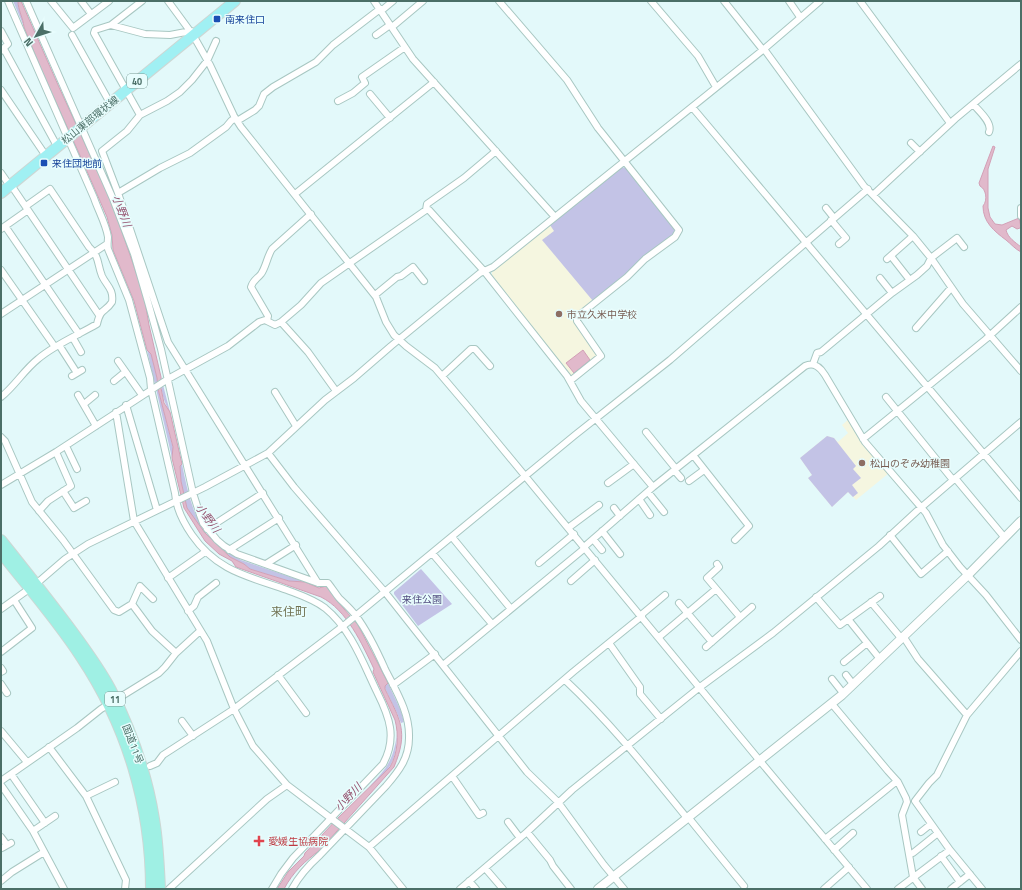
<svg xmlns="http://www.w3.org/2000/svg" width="1022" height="890" viewBox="0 0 1022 890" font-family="'Titillium Web','Noto Sans JP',sans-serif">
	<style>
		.education { fill: #f5f6e0 }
		.green { fill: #c3c3e6 }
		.water { fill: #e1b9cb; stroke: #d2a0b6 }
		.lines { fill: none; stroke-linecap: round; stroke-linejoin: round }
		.minor-casing { stroke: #a8c7c2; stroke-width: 8 }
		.tertiary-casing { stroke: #a8c7c2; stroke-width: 10 }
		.primary-casing { stroke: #cdd7d4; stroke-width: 12 }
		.trunk-casing { stroke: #cdd7d4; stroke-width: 12 }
		.minor { stroke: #fff; stroke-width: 6 }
		.tertiary { stroke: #fff; stroke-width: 8 }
		.primary { stroke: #a0f0f3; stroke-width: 10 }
		.trunk { stroke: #9ff0e4; stroke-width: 10 }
		.transit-dot { fill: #1a4fb4; stroke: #e8fdfd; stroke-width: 1.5 }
		.education-dot { fill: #8d6e63; stroke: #e8fdfd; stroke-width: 1.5 }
		.health-dot { fill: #e0444e; stroke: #e8fdfd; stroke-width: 1.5 }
		.labels { text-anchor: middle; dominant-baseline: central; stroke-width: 3; stroke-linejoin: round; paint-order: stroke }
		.shield { fill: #e8fdfd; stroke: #7a9a94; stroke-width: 1 }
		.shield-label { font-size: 9px; font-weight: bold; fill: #4b6f67 }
		.transit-label { font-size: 10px; fill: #164399; stroke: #e8fdfd; text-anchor: start }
		.street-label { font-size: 10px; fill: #4b6f67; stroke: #e8fdfd }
		.education-label { font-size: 10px; fill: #785e54; stroke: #e8fdfd; text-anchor: start }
		.park-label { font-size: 10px; fill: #504a7f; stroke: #e8fdfd }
		.health-label { font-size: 10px; fill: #be3a42; stroke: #e8fdfd; text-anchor: start }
		.water-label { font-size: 11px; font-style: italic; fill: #95516e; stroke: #e8fdfd }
		.quarter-label { font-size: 12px; fill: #707252; stroke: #e8fdfd }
	</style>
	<rect width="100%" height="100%" fill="#e3f9fa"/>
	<!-- education -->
	<path class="education" d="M602 183 677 231 573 317 575 322 599 355 572 377 492 275V272Z
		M849 419 889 473 856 500 848 492 832 507 808 478 812 475 800 458 827 436 834 438 838 442 848 433 842 425Z"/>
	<!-- green -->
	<path class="green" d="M13 1H18C18 10 23 18 24 27Z
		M621 167 626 168 677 229 676 233 593 301 542 240 554 231 550 225Z
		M147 350 151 354 157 378 158 389 173 448 172 458Z
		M161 377 170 412C163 401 161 391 161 377Z
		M827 436 834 438 856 466 853 469 861 478 852 485 858 493 853 497 848 492 832 507 808 478 812 475 800 458Z
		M182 464C187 489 192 514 207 535L199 526 187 508 181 481 180 466Z
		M223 549 241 560 305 582 289 581 250 569 244 564 230 557Z
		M421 569 452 604 418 626 394 594V592Z
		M388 683 401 711 404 722 401 723 397 713 385 688V686Z
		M397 734C396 764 390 769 369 787 387 768 393 761 397 734Z"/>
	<!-- water -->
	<path class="water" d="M18 1H21L58 85 112 203 130 255 144 296 149 325 161 377V388L164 403 170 412 182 464 180 466 181 481 187 508 205 533 230 557 244 564 250 569 289 581 305 582 319 588 326 586 328 587 337 601 358 625 388 683 385 686V689C400 720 409 731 394 767L320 850C305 861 293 872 284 889H277L288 872 304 856 305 853 338 818 390 767C398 753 399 735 395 720L373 672 374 669C362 644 347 610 321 597L236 567 232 561 219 554 205 541 184 508 172 458 173 447 158 389 157 378 151 354 147 350 134 301 113 250 112 235 107 217 83 162 40 67 24 27C23 18 18 10 18 1Z
		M993 146 995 147 988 169V208L990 217 995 224 1002 225 1019 218 1021 227 1020 228 1017 229 1012 226 1006 230C1008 238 1015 242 1021 247V252C1015 249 1011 244 1006 240 994 231 983 222 983 206 988 200 986 189 980 186L979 183Z
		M583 350 590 360 574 373 566 363Z"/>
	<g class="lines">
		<!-- minor casing -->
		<g class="minor-casing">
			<path id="minor" d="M8 1 94 198C98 210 106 224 108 237 108 241 107 245 108 249L129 300 150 378 151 389 175 493C176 509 183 522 192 535 217 571 247 576 287 590 300 595 313 599 325 608 351 629 363 663 377 692 390 718 397 738 383 764L293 858 281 874 272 889
				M26 1 113 199 134 254 148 302 161 349 193 493 200 515 203 523 217 540 224 546 237 554 318 583H328C332 588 335 593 339 598 345 604 351 609 356 616 368 632 377 651 385 669 396 691 410 713 409 738 409 758 399 771 386 786L320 855C309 865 299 876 292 889
				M51 1 73 28 109 1
				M81 1 91 14
				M168 1 193 35 210 65 234 116 241 127 376 297 386 322 394 335 406 346 435 368 469 408 760 761 867 889
				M374 1 413 59 555 217
				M499 1 567 80 598 128 679 230 675 237 645 259 627 277 577 317V321L601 356 570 381
				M651 1 698 56 716 87
				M724 1 763 50
				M789 1 800 17
				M860 1 950 123
				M381 11 393 1
				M111 25 145 34 170 35 191 31
				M392 27 423 1
				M1 31 8 44 1 51
				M72 35 110 103
				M376 35 390 25
				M216 41 207 61 192 80 180 92 167 101 140 115 127 131 102 151 118 193 168 342 318 583
				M4 49 57 146
				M764 49 864 186 913 236 931 258 963 304 1021 371
				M1 90 46 156
				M370 94 390 118
				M338 101 353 93 365 83 362 77 405 47
				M973 104C979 111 993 123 989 132
				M692 107 1021 498
				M140 115 94 33 95 30 111 25 142 1
				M237 121 255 110 259 106 264 94 273 87 316 62 333 45 380 9
				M911 143 920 152
				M1 173 10 186
				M11 185 99 315
				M118 193 160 168 190 153 226 127 231 121 235 118
				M295 194 434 82
				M873 195 955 119 1021 64
				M826 208 834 218
				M1021 208V216
				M426 210 427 204 464 178 496 151
				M831 220 846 238 839 244
				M5 226 79 334
				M1 229 28 210
				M891 256 909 279
				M887 259 913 236
				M1 270 55 347
				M880 278 892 293
				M375 295 397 277 401 276 413 267 424 281
				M1 314 107 244
				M267 321 268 316 251 287C253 280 257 279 261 274 266 267 267 257 272 249L311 214
				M281 322 308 352 336 391
				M916 328 951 288
				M73 338 81 352
				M59 345 77 373
				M118 361 142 395
				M813 364 817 353 821 352 892 293 917 275 927 266 931 258 957 238 964 247
				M72 376 82 370
				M442 376 471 349H475L490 366
				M114 381 125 372
				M275 392 296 426
				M78 395 96 426
				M1 397C15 386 24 370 38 359 54 345 78 335 97 324 101 307 105 313 112 302 114 289 106 285 102 276 97 264 100 257 89 247L50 189 26 206
				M886 397 953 480
				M84 404 95 395
				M126 405 157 510
				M116 412 134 521 207 641 234 709 253 746 287 785 369 847 403 889
				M646 432 676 469
				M1 437 5 441 32 502 63 540 114 610 119 612 132 604 152 631 176 653
				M863 439 986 339 1021 307
				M66 446 77 469
				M268 453 294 487 385 592 527 772 558 802 604 865 624 889
				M693 455 749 526 735 540
				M674 470 681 478
				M955 478 1005 538
				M689 481 704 470
				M608 483 634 464
				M1 485 56 452 168 379 228 346 259 322 265 320 275 325 281 322 301 305 321 283 426 210H429L484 271 567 376 581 401 653 487 584 547
				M653 487 805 366C814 362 820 367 825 375L865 442 926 513 943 545 960 567 986 595 1021 640
				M63 491 74 508 86 501
				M648 492 664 512
				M639 499 650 515
				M614 508 620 516
				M39 511 48 501 71 486 56 452
				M568 528 599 505
				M207 529 263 493
				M602 531 620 554
				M890 535 921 574 948 551
				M452 537 511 609
				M593 539 602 550
				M229 550 279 518
				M432 553 492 624
				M539 563 574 534
				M266 564 296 545
				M717 564 719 567 707 578 740 617
				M168 578 205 552
				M571 581 595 560
				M816 597 840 625 880 596
				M871 602 901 638
				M679 603 712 642
				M132 604 140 586 153 599
				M1 609 36 584 65 559 88 544 205 487 268 453 325 400 354 378 391 346 480 273 493 267 764 49 820 1
				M188 611 194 606 198 597 216 583
				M641 615 665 595
				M848 619 880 659
				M903 636 918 659 967 715
				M659 637 716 589
				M609 643 640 687V694L661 719
				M706 647 752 607
				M1 652 32 628 14 600
				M844 662 867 643
				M443 665 585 548
				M1 668 3 671 1 672
				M278 675 306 713
				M846 675 853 684
				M832 679 843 693
				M565 680C610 722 648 770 687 818
				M1 684 7 693
				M393 685 435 654
				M832 704 888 771 898 782 906 798 907 802 902 815 913 877 922 889
				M182 721 193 736
				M1 731 27 762
				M49 747 86 796 126 880 125 889
				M150 766 157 763 163 755 234 709 342 627 575 435 670 360 868 189
				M11 774 45 823
				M452 776 479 815 483 813
				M1 781 77 728 101 709 159 673 165 667 176 653 200 631
				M1 785 33 831 64 889
				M86 796 115 782
				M688 817 744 886
				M508 822 520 838
				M33 831 55 816
				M527 832 550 860 553 866 571 889
				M921 832 931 824
				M1 837 7 845
				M825 839 897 781
				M369 847 573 672 642 616
				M2 848 11 843
				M834 850 853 833
				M950 850 915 801 929 783 937 775 967 715 1021 651
				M913 853 938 833
				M941 856 960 882
				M485 868 503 889
				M1 881 12 872 44 852
				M469 881 476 889
				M169 889 267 799 287 785
				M460 889 527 832 572 790 700 687 773 633 879 546 917 511 1021 422
				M824 889 849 867
				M898 889 950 850 982 889
				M951 889 970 874"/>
		</g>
		<!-- tertiary casing -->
		<g class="tertiary-casing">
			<path id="tertiary" d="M598 889 842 695 968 575 1021 521"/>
		</g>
		<!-- primary casing -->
		<g class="primary-casing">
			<path id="primary" d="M1 193 235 1"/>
		</g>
		<!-- trunk casing -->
		<g class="trunk-casing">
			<path id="trunk" d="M1 540C25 570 49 600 72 631 86 650 100 669 111 690 131 730 147 774 154 819 158 842 159 866 160 889
				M1 553C28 587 57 620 81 657 127 726 151 806 151 889"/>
		</g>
		<!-- minor -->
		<use href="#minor" class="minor"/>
		<!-- tertiary -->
		<use href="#tertiary" class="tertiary"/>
		<!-- primary -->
		<use href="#primary" class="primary"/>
		<!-- trunk -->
		<use href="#trunk" class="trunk"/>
	</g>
	<!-- markers -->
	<g class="transit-dot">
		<rect x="213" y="15" width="8" height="8" rx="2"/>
		<rect x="40" y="159" width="8" height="8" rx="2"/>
	</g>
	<g class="education-dot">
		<circle cx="559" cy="314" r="4"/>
		<circle cx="862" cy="463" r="4"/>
	</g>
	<path class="health-dot" d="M257 835h4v4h4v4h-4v4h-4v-4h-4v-4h4z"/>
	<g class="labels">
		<!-- shield labels -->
		<g class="shield">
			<rect x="127" y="74" width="20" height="14" rx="3"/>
			<rect x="105" y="692" width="20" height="14" rx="3"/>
		</g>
		<g class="shield-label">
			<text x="137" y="81">40</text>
			<text x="115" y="699">11</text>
		</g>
		<!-- transit labels -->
		<g class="transit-label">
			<text x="225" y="19">南来住口</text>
			<text x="52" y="163">来住団地前</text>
		</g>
		<!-- street labels -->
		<g class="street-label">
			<text transform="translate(90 120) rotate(-39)">松山東部環状線</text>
			<text transform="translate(133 744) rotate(69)">国道11号</text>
		</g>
		<!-- education labels -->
		<g class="education-label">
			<text x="567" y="314">市立久米中学校</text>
			<text x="870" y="463">松山のぞみ幼稚園</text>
		</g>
		<!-- park labels -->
		<g class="park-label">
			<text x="422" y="599">来住公園</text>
		</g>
		<!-- health labels -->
		<g class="health-label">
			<text x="268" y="841">愛媛生協病院</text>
		</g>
		<!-- water labels -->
		<g class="water-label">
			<text transform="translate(122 211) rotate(69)">小野川</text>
			<text transform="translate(208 518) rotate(53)">小野川</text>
			<text transform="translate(348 797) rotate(-46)">小野川</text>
		</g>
		<!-- quarter labels -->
		<g class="quarter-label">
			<text x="289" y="611">来住町</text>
		</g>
	</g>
	<!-- border -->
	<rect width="1022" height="890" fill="none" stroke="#4b6f67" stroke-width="4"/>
	<!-- north arrow -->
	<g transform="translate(36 36) rotate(231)" stroke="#e8fdfd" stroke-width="3" paint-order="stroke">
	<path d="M0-3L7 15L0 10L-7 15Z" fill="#4b6f67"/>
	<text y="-6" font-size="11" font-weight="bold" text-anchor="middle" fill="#4b6f67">N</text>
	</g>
</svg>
